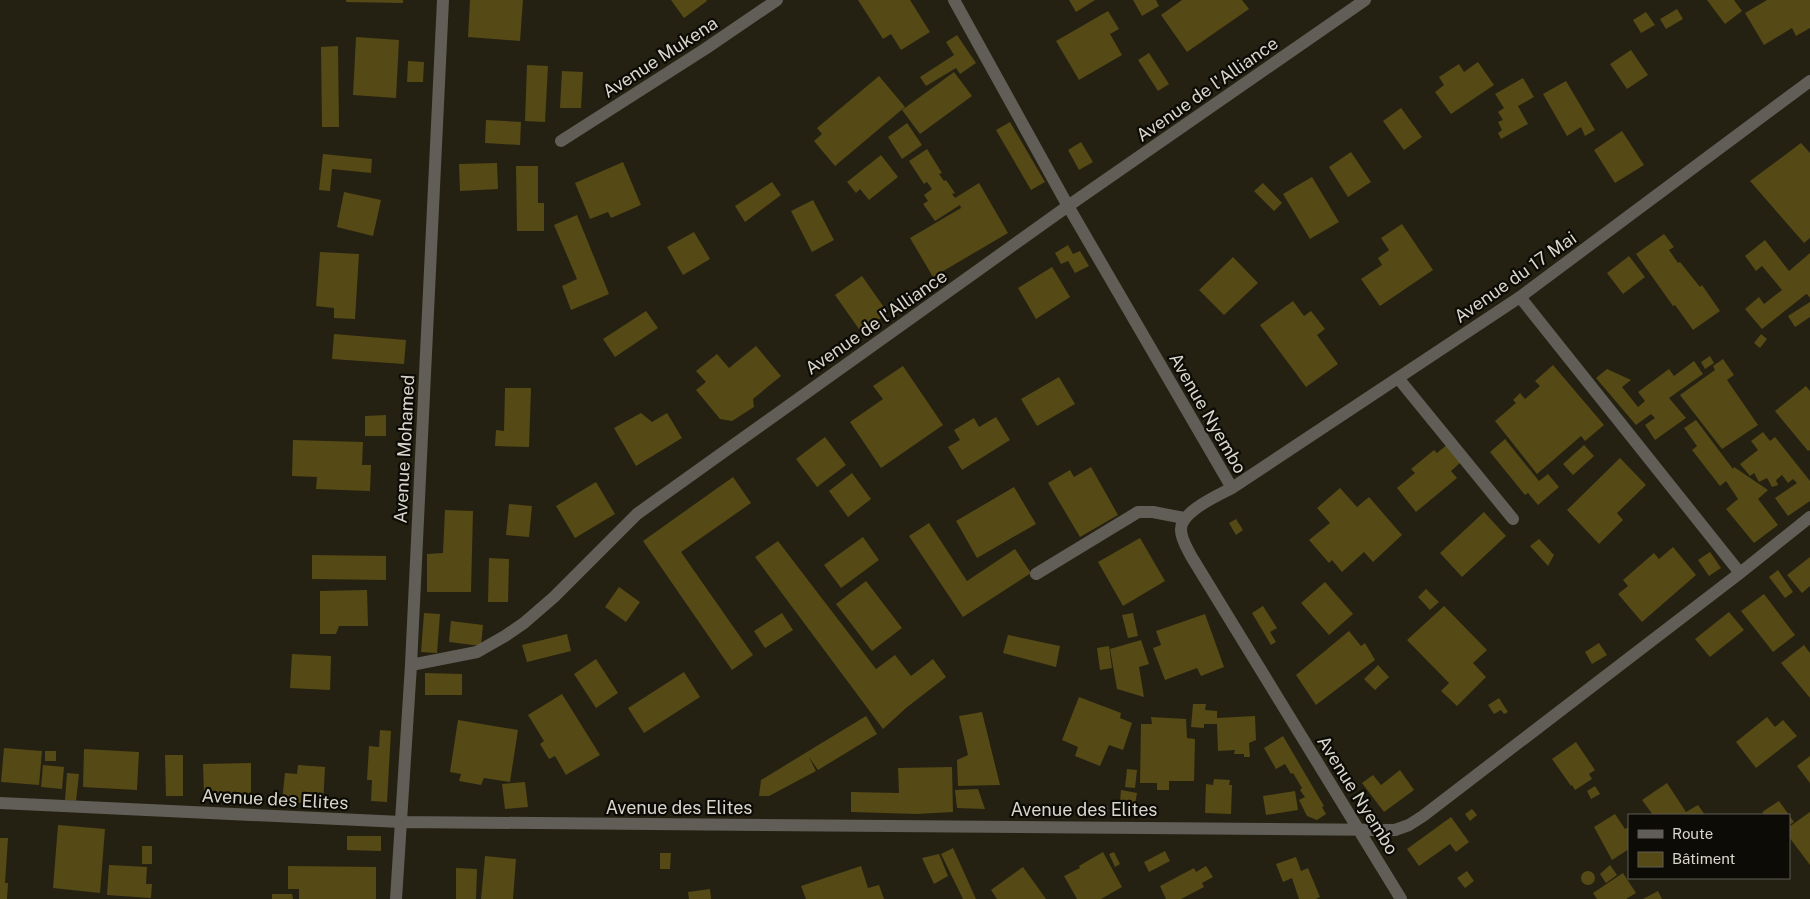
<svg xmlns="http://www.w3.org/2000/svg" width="1810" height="899" viewBox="0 0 1810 899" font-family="'Public Sans',sans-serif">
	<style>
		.building { fill: #554915 }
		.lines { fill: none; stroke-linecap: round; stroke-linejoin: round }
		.minor { stroke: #605e57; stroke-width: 12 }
		.labels { text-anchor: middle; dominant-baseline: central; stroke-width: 4.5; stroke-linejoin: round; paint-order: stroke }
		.street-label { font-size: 18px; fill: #d8d6cc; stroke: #0c0b05 }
	</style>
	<rect width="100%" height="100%" fill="#252112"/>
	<!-- building -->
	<path class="building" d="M346 0H403V3L346 2Z
		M470 0H523L520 41 468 37Z
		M671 0H706L707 1 684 18Z
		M858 0H910L930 32 901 50 891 34 883 39Z
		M1069 0H1095L1076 12Z
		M1133 0H1156L1159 6 1142 16Z
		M1182 0H1242L1249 9 1187 52 1161 15Z
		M1707 0H1734L1742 11 1725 24Z
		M1767 0H1810V28L1796 36 1792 28 1764 45 1745 13Z
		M1677 9 1683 19 1666 29 1660 19Z
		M1108 11 1119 29 1110 34 1122 55 1079 80 1056 41Z
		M1646 12 1655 25 1641 33 1633 20Z
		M957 35 976 63 960 74 956 68 926 86 920 77 954 55 946 42Z
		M356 37 399 40 396 98 353 95Z
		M338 46 339 127H322L321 47Z
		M1631 50 1648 75 1627 89 1610 64Z
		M1149 53 1169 84 1158 91 1138 60Z
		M408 61 424 62 423 82H407Z
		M1478 62 1494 85 1451 114 1435 92 1444 85 1439 77 1459 64 1464 72Z
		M527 65 548 66 545 122 525 121Z
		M562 71 583 72 581 108H560Z
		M954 72 972 96 920 134 902 110Z
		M879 76 905 107 835 166 814 141 822 134 817 128Z
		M1523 78 1534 97 1518 106 1528 124 1501 139 1498 133 1502 130 1498 122 1503 120 1498 112 1504 108 1495 94Z
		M1566 81 1595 130 1585 136 1581 127 1567 136 1543 94Z
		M1401 108 1422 137 1404 150 1383 121Z
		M486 120 521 122 520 145 485 143Z
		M1010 122 1045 182 1031 190 996 130Z
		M907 123 922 145 902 159 888 137Z
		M1622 131 1644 165 1615 183 1594 150Z
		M1081 142 1093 162 1079 170 1068 150Z
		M1801 143 1810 153V238L1804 243 1750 181Z
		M927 149 942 173 939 174 944 181 946 180 955 193 952 194 955 198 979 183 1008 233 933 277 910 238 961 208 960 205 935 221 923 204 928 201 924 195 932 189 927 182 924 184 909 161Z
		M1351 152 1371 182 1348 197 1329 167Z
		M323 154 372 159 371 173 332 169 330 191 319 190Z
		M881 155 898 177 869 200 860 189 856 193 847 182Z
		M623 162 641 205 611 218 608 212 590 219 575 183Z
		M497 163 498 189 460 191 459 164Z
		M516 166H538V203H544V231H517Z
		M1312 177 1339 222 1310 239 1283 194Z
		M772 182 781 195 745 222 735 206Z
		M1263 183 1282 203 1274 211 1254 191Z
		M344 192 381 200 373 236 337 227Z
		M813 200 834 240 812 252 791 211Z
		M577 215 609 294 571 310 562 286 577 279 554 225Z
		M1402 224 1433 270 1380 306 1361 279 1382 265 1378 258 1389 250 1381 238Z
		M694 232 710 259 683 275 667 247Z
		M1664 234 1674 247 1669 250 1678 263 1680 262 1700 287 1702 285 1720 311 1693 330 1675 305 1673 306 1636 254Z
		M1765 240 1789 271 1810 253V298L1807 294 1805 295 1762 329 1745 309 1759 297 1764 304 1782 290 1762 266 1756 271 1745 256Z
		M1068 245 1073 254 1080 251 1089 266 1075 273 1068 261 1061 264 1055 253Z
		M320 252 359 254 355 319 334 318V308L316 306Z
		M1629 256 1645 277 1623 294 1607 273Z
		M1233 257 1258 283 1224 315 1199 290Z
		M1052 267 1070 297 1036 319 1018 288Z
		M862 276 888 313 861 332 835 295Z
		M1293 301 1304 316 1311 311 1325 329 1317 335 1338 364 1306 387 1260 325Z
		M1810 302V317L1795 327 1788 316Z
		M646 311 658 328 615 357 603 339Z
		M334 334 406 340 404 364 332 359Z
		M1761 334 1767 339 1760 348 1754 343Z
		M756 346 781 376 753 399 754 407 732 421 720 419 696 390 706 382 696 371 717 354 729 368Z
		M1710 356 1714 363 1705 369 1701 362Z
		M1723 359 1734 375 1727 380 1758 425 1722 449 1680 395 1715 370 1713 366Z
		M1694 361 1703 374 1669 398 1686 418 1655 440 1645 425 1655 418 1651 414 1636 425 1596 378 1607 369 1631 380 1622 387 1638 407 1645 401 1638 392 1669 369 1674 376Z
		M1553 365 1604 425 1585 441 1581 436 1537 474 1495 421 1516 403 1513 400 1520 393 1525 399 1540 386 1535 381Z
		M903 366 943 425 881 468 850 422 883 399 873 386Z
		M1059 377 1075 404 1037 426 1021 399Z
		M1806 386 1810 391V450L1808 451 1775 411Z
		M505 388H531L529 447 495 446 496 430 504 431Z
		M641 413 652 422 667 413 682 438 636 466 614 428Z
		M386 415V436H365V416Z
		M996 417 1010 440 962 470 948 447 960 440 954 430 974 418 979 427Z
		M1696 420 1733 469 1734 467 1768 490 1758 499 1778 525 1754 543 1726 509 1738 499 1726 481 1720 486 1692 450 1697 446 1684 428Z
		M1763 432 1770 441 1775 437 1810 481V501L1788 516 1775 498 1797 483 1793 479 1788 483 1782 475 1776 480 1778 485 1772 487 1767 478 1759 482 1754 473 1750 476 1740 464 1758 450 1751 441Z
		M825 437 846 465 817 487 796 459Z
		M1505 439 1539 481 1548 474 1559 487 1538 505 1528 493 1525 495 1490 452Z
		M293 440 363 442 362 465H371L370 491 316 489 317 477 292 476Z
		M1448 444 1462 461 1451 471 1457 478 1416 512 1397 488 1415 473 1411 469 1434 450 1437 453Z
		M1584 445 1594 456 1573 475 1563 464Z
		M1620 458 1646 485 1617 513 1623 520 1599 544 1567 510Z
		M1091 467 1118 515 1080 537 1048 483 1070 470 1074 477Z
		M852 473 871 499 848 517 829 491Z
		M733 477 751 503 681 552 753 655 732 670 643 541Z
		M596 482 615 514 575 538 556 506Z
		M1014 487 1036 524 977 558 956 521Z
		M1340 488 1357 507 1369 497 1402 535 1373 562 1364 552 1342 572 1332 560 1329 563 1309 540 1330 523 1317 508Z
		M509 504 532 506 529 537 506 535Z
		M445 510 473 511 471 592H427V554L443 553Z
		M1484 512 1506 536 1462 577 1440 553Z
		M1236 519 1243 530 1236 535 1229 523Z
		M929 523 967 581 1015 549 1031 573 963 617 909 536Z
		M863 537 879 560 841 588 824 565Z
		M1140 538 1165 581 1123 606 1098 562Z
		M1539 539 1554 555 1548 566 1530 546Z
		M778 541 876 669 895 655 911 676 933 659 946 677 906 708 883 729 755 557Z
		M1673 547 1696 575 1642 622 1618 594 1628 586 1623 580 1654 553 1659 559Z
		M1710 552 1721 568 1709 576 1698 560Z
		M312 555 386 556V580L312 579Z
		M1810 557V586L1802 593 1787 575Z
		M489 558 509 559 508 602H488Z
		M1778 570 1793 592 1785 598 1769 577Z
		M866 581 902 628 872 651 836 604Z
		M1325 582 1353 614 1329 635 1301 603Z
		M619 587 640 602 626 622 605 607Z
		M1426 589 1439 602 1430 610 1418 597Z
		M367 590 368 626H339L336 634H320V591Z
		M1764 594 1795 635 1773 652 1741 611Z
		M1263 606 1277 628 1270 632 1276 642 1271 645 1252 613Z
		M1444 606 1487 650 1473 663 1486 677 1457 706 1441 691 1449 683 1407 640Z
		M1729 612 1744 630 1710 657 1695 639Z
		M424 613 440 614 437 653 421 652Z
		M782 613 793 630 765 648 754 631Z
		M1133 613 1138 636 1128 638 1122 615Z
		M1205 614 1224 667 1201 676 1197 668 1165 680 1153 648 1161 645 1156 631Z
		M451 621 483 625 481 646 449 642Z
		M1349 631 1361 646 1365 643 1375 660 1316 705 1296 675Z
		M567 634 571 651 527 662 522 645Z
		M1008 635 1060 646 1056 667 1003 653Z
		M1141 640 1149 664 1139 667 1144 697 1117 689 1110 649Z
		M1599 643 1607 655 1592 664 1585 652Z
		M1804 645 1810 653V698L1781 663Z
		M1109 646 1112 668 1100 670 1097 648Z
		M292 654 331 656 330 690 290 688Z
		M596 659 618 693 596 708 574 674Z
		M1378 665 1389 677 1375 690 1364 679Z
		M684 672 700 697 644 733 628 708Z
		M425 673 462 674V695H425Z
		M562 694 600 755 566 775 555 756 549 759 540 744 544 741 528 715Z
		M1079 697 1121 713 1120 718 1132 723 1123 750 1109 745 1100 766 1075 756 1078 747 1062 740Z
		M1499 698 1508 712 1504 714 1501 710 1494 714 1488 705Z
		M1193 704H1206L1205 710 1217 711V718L1255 716 1256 740 1249 743 1250 757H1244V754H1234L1235 750 1218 751 1217 724H1204V728L1191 727Z
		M982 712 1000 785 958 786 957 760 968 755 959 716Z
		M866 716 877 734 818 770 809 757 816 771 769 796H759L761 780Z
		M1151 717 1186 719 1187 738 1195 739 1194 781H1169V790H1157V783H1140L1141 724H1152Z
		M1767 717 1775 727 1783 720 1797 736 1756 768 1736 742Z
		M458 720 518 730 510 782 484 778 481 785 459 781 461 774 450 772Z
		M380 730 391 731 387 802 371 801 372 780H367L369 746 379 747Z
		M1283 736 1324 806 1322 807 1326 814 1317 820 1307 816 1299 800 1305 797 1300 790 1302 788 1293 773 1291 774 1285 764 1276 769 1264 748Z
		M1576 742 1595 770 1589 774 1592 779 1575 790 1572 785 1571 786 1552 759Z
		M4 748 42 751 39 785 1 782Z
		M84 749 139 752 137 790 83 787Z
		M45 751H56V761H45Z
		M165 755H183V796H166Z
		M1810 756V783L1797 766Z
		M251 763V795L204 796 203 764Z
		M43 765 64 767 62 789 41 787Z
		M298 765 325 767 323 805 282 801 285 773 297 774Z
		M952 767 953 812 916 814 851 812V792L899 793 898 768Z
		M1127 769 1137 770 1135 788 1125 787Z
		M1400 770 1414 790 1384 812 1362 783 1373 775 1381 785Z
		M67 773 79 774 76 801 65 800Z
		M1214 779 1230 780 1229 785H1232L1231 814 1205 813 1206 784 1213 785Z
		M525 782 528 807 505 809 502 784Z
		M1667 783 1686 812 1698 805 1705 815H1653L1642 800Z
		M1595 786 1600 794 1591 799 1587 791Z
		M978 789 985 809 957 808 955 790Z
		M1121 790 1137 793 1133 815 1119 814Z
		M1295 791 1298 810 1266 815 1263 796Z
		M1779 801 1794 822 1789 825V815H1765L1762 812Z
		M1098 806H1108V815L1098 814Z
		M1472 809 1477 815 1470 821 1465 814Z
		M1810 812V865L1789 837V827Z
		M1615 814 1625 829 1629 827V849L1612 860 1594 827Z
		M1451 817 1469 842 1456 852 1450 844 1419 866 1407 849Z
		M58 825 105 829 100 893 53 888Z
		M347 836H381V851L347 850Z
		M0 838H8L5 883H8L7 899H0Z
		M142 846H152V864H142Z
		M953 848 976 899H963L941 854Z
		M1165 851 1170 861 1149 872 1144 862Z
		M1103 852 1122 887 1101 899H1077L1064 876 1080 868 1079 866Z
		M1114 852 1120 864 1115 867 1109 854Z
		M660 853H671L670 869H660Z
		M939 854 948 876 934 884 922 858Z
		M485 856 516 859 513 899H481Z
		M1296 857 1301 871 1308 868 1320 897 1316 899H1299L1292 878 1283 882 1276 864Z
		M109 865 147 867 146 884H152L151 898 107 895Z
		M1610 865 1617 875 1606 883 1600 874Z
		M288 866 376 867V899H299V889H288Z
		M861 866 868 888 879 885 884 899H806L801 886Z
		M1206 866 1213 877 1202 883 1204 887 1181 899H1166L1160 886 1194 868 1196 872Z
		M1023 867 1046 899H997L991 890Z
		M456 868 477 869 476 899H456Z
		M1467 871 1474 881 1465 888 1457 878Z
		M1581 878a7 7 0 1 1 14 0a7 7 0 1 1-14 0Z
		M1623 873 1636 893 1626 899H1597L1593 893Z
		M710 889 711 899H689L688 892Z
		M1658 891 1662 899H1643Z
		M272 894H292L293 899H272Z"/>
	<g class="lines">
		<!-- minor -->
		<path class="minor" d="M954 0 1068 206 1232 488
			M561 141 705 49 777 0
			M1520 297 1740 573
			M1398 378 1513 519
			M1036 574 1138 512H1153L1184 518
			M411 665 477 652 505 636 524 623 554 597 637 514 1068 206 1365 0
			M0 803 401 822 1395 830 1409 825 1423 816 1740 573 1810 517
			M396 899 411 665 443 0
			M1401 899 1191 556C1187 548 1181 539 1181 530 1180 512 1217 496 1232 488L1520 297 1810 81"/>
	</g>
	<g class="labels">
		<!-- street labels -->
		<g class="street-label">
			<text transform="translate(660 57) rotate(-33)">Avenue Mukena</text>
			<text transform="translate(1207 89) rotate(-35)">Avenue de l'Alliance</text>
			<text transform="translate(1515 277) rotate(-35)">Avenue du 17 Mai</text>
			<text transform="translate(876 322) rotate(-35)">Avenue de l'Alliance</text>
			<text transform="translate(1208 413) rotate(60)">Avenue Nyembo</text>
			<text transform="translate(404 449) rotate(-87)">Avenue Mohamed</text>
			<text transform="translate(1358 795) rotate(58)">Avenue Nyembo</text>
			<text transform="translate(275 799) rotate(3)">Avenue des Elites</text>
			<text x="679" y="807">Avenue des Elites</text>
			<text x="1084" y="809">Avenue des Elites</text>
		</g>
	</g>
	<!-- legend -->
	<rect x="1628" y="814" width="162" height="65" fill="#0c0b05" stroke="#5e5c55"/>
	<rect x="1638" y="830" width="25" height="8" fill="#605e57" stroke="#5e5c55"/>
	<text x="1672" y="839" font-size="15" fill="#d8d6cc">Route</text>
	<rect x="1638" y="852" width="25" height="15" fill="#554915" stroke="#5e5c55"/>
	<text x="1672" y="864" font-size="15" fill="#d8d6cc">Bâtiment</text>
</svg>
